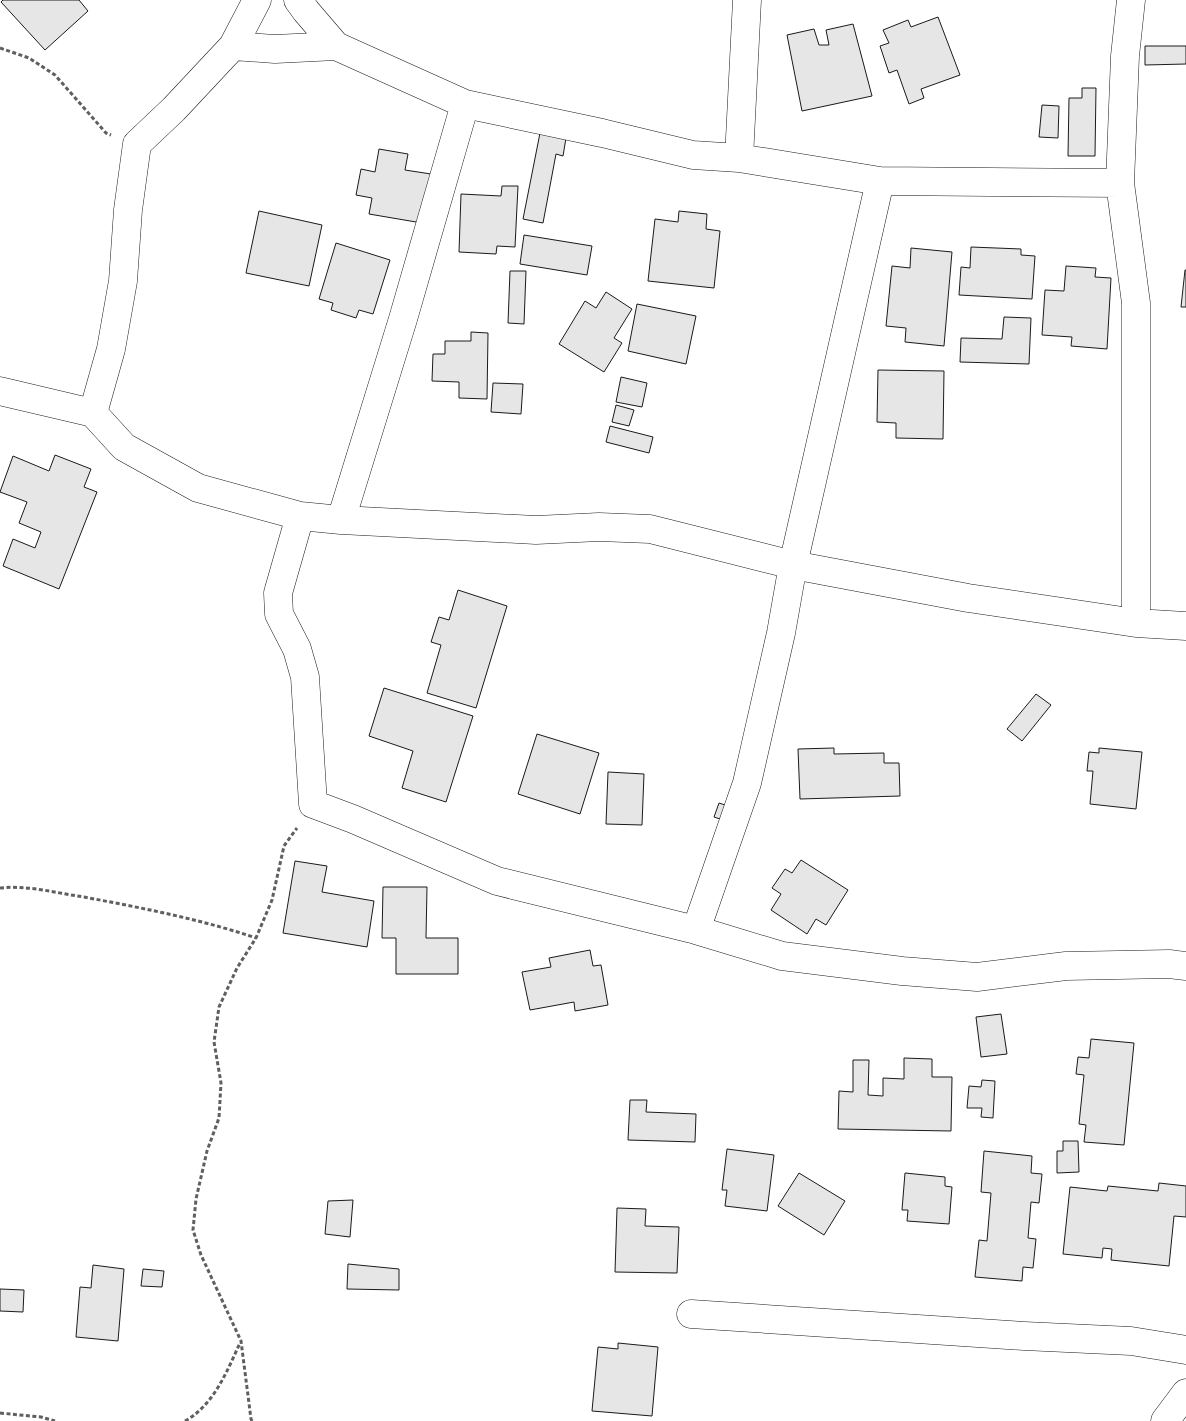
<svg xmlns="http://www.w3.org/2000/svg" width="1186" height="1421" viewBox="0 0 1186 1421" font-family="Lato,sans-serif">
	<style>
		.building { fill: #e6e6e6; stroke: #1a1a1a }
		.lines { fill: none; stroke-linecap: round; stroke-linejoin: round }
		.minor-casing { stroke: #1a1a1a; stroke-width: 29 }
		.path { stroke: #5f5f5f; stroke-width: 3; stroke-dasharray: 4 2.5; stroke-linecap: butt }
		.minor { stroke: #fff; stroke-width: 28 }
	</style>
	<rect width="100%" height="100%" fill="#fff"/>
	<!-- building -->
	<path class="building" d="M3 0H79L88 11 45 50 1 2Z
		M938 17 960 75 921 89 924 98 909 104 897 70 889 73 880 46 889 43 883 30 908 20 911 27Z
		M853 24 872 96 802 111 787 35 814 29 819 45H829L826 30Z
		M1145 46H1186V64L1145 65Z
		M1082 88H1096L1095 156H1068L1069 98H1082Z
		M1042 105 1059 106 1058 138 1039 137Z
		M540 133 566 138 563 156 556 154 543 223 523 219Z
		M379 149 408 154 405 170 431 174 422 223 369 214 372 198 356 195 361 169 375 172Z
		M502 186H518L515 247 497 246 496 254 459 252 461 194 501 196Z
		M259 211 322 225 309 286 246 273Z
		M679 211 707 214 706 229 720 231 714 288 648 281 655 219 678 222Z
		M524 235 592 246 587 275 520 264Z
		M336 243 390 260 373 314 359 310 356 318 331 310 333 303 319 299Z
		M971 247 1021 249V255L1035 256 1032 299 959 295 961 267 970 268Z
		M911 248 952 252 944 346 905 342 906 328 886 326 892 266 910 268Z
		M1066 266 1096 268 1095 277 1111 278 1107 349 1071 346 1072 337 1042 335 1045 290 1064 291Z
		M1185 270H1186V307H1181Z
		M510 271H526L524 324 508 323Z
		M606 292 632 309 614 338 622 343 604 372 559 344 585 301 596 308Z
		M637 304 696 316 686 364 628 351Z
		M1004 317 1031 318 1029 364 960 362 961 338 1002 339Z
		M471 332 488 333 487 399 459 398V382L432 381 433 354H445V341H471Z
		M878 370 944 371 943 439 896 438V423L877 422Z
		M621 377 647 383 642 407 616 402Z
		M493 383 523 384 521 414 491 412Z
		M616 405 634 410 629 426 612 422Z
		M610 426 653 437 649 453 606 442Z
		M55 455 91 469 84 487 97 492 59 589 3 566 13 539 35 548 41 532 19 523 27 502 0 492 13 456 49 471Z
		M458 590 507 606 476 708 427 693 441 645 431 642 439 617 449 620Z
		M384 688 473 716 446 802 402 788 413 751 369 736Z
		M1036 694 1051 705 1022 741 1007 729Z
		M537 734 599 753 580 814 518 794Z
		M834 748V754L884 753V763H899L900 796 800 799 798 749Z
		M1099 748 1142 752 1136 809 1090 804 1093 771H1087L1089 752 1099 753Z
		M608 772 644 774 642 825 606 824Z
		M719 803 731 807 726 821 714 817Z
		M801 860 848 890 826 925 816 919 807 934 771 910 781 894 772 888 785 869 792 873Z
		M295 861 327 866 322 892 374 901 367 947 283 933Z
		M383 887H427L426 938H458V974H396V938H382Z
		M590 950 593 966 601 965 608 1005 575 1011 574 1002 530 1010 522 972 551 967 549 958Z
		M1001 1014 1007 1054 981 1057 976 1017Z
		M1091 1039 1134 1043 1124 1145 1084 1142 1086 1125 1079 1124 1084 1075 1076 1074 1078 1057 1089 1058Z
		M904 1058 932 1059V1077H952L951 1131 838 1129 839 1091 853 1092V1060H869L868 1095 883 1096V1078L904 1079Z
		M982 1080 995 1081 993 1118 981 1117 982 1108H967L969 1086 981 1087Z
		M630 1100H647L646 1112 696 1114 695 1142 628 1140Z
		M1063 1141H1078L1079 1172 1057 1173V1151H1063Z
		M727 1149 774 1155 767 1211 725 1206 727 1190H722Z
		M984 1151 1032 1156 1031 1173 1042 1174 1039 1203 1031 1202 1028 1238 1036 1239 1033 1268 1023 1267 1022 1281 975 1277 979 1240 987 1241 991 1193 981 1192Z
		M799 1173 845 1201 824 1235 778 1206Z
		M905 1173 945 1177V1186L952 1187 949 1224 907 1221 908 1210H902Z
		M1159 1183 1186 1186V1217L1174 1216 1169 1266 1111 1260 1112 1249 1103 1248 1102 1258 1063 1254 1070 1187 1107 1191 1108 1186 1158 1191Z
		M353 1200 350 1237 325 1234 328 1201Z
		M617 1208 646 1209 645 1226 679 1227 677 1273 615 1272Z
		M348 1264 399 1269V1290L347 1289Z
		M93 1265 124 1269 118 1341 76 1337 80 1287 91 1288Z
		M143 1269 164 1271 162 1287 141 1286Z
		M0 1289 24 1290 23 1312 0 1311Z
		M618 1343 658 1347 652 1416 592 1411 598 1347 618 1349Z"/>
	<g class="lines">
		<!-- minor casing -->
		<g class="minor-casing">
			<path id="minor" d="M298 0 306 11 336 46 465 104 602 133 693 155 739 158 880 181 1120 183
				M1131 0 1125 56 1120 183 1136 303V623
				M233 46 275 49 336 46
				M739 158 747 0
				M0 391 93 413 124 447 198 488 300 516 341 520 536 530 599 527 650 529 793 565 968 598 1136 623 1186 626
				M93 413 111 349 123 281 128 210 137 144 174 109 233 46 257 0
				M300 516 278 593 279 614 297 649 305 677 313 804 353 819 497 881 696 930 782 956 902 971 977 977 1066 966 1169 964 1186 966
				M341 520 403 319 465 104
				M696 930 747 783 781 633 793 565 880 181
				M691 1314 1024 1336 1131 1341 1186 1350
				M1165 1421 1186 1393"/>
		</g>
		<!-- path -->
		<path class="path" d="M0 48 29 58 55 75 106 133 111 135
			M0 888C28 885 56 893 84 897 142 908 200 919 256 938
			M0 1413 41 1417 55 1421
			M185 1421C214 1405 227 1371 240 1343
			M252 1421 251 1419 241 1341 201 1255 193 1230 196 1199 207 1151 219 1118 221 1083 214 1042 219 1007 237 968 256 938 272 900 284 846 297 828"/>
		<!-- minor -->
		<use href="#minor" class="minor"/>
	</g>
</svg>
